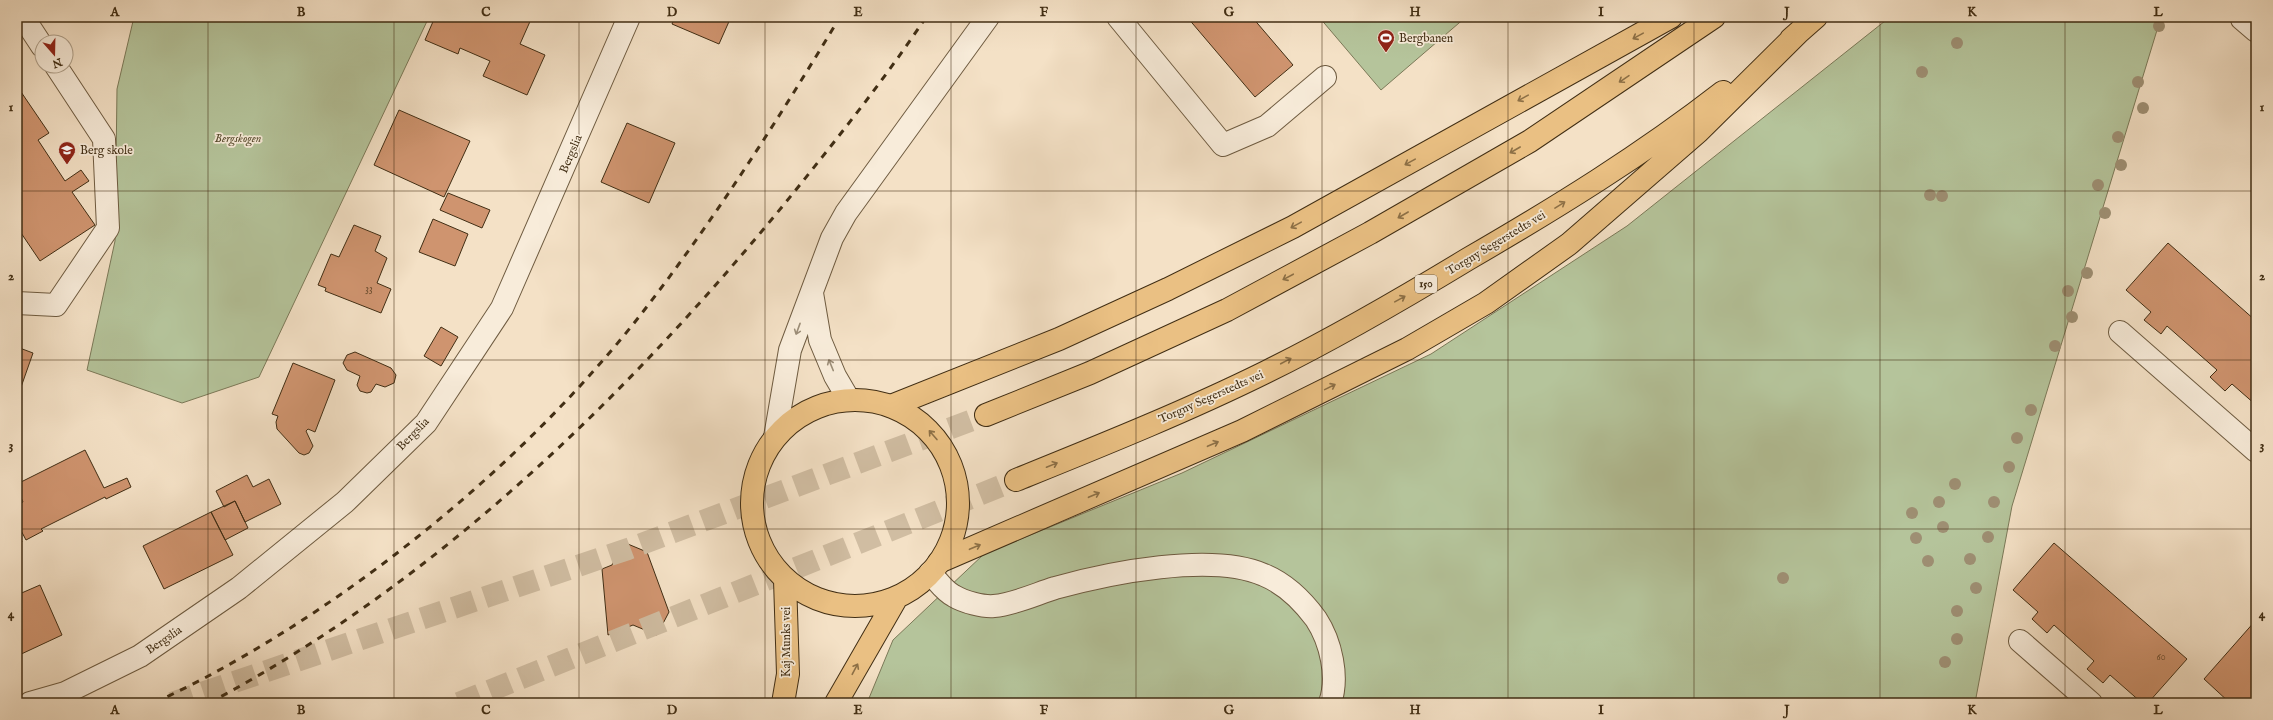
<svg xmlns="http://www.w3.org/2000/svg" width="2273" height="720" viewBox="0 0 2273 720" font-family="'IM FELL English',serif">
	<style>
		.green { fill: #b5c49b; stroke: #7b7958 }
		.building { fill: #cf946f; stroke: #412e14 }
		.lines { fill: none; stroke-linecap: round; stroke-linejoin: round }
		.highway-tunnel { stroke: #d0bda2; stroke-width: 22; stroke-dasharray: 22 11; stroke-linecap: butt }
		.minor-casing { stroke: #6e5b40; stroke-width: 24 }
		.major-casing { stroke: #412e14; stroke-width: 24 }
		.highway-casing { stroke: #412e14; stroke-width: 24 }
		.minor { stroke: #f8ecda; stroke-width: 22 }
		.major { stroke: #eac083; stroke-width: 22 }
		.highway { stroke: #eac083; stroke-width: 22 }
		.rail { stroke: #412e14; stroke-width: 3; stroke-dasharray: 7 7; stroke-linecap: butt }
		.tree { fill: #9e8f73 }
		.oneway { stroke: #8d7046 }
		.oneway2 { stroke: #9c8d77 }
		.grid { fill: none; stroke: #412e14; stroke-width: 1; stroke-opacity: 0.55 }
		.labels { text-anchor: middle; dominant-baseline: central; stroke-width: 3.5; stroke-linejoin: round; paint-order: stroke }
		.number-label { font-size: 10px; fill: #64482b }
		.shield { fill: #f8ecda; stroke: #78674f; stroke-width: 1 }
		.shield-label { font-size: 11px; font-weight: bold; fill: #412e14 }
		.poi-label { font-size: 12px; fill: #412e14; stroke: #f8ecda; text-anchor: start }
		.park-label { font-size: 12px; font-style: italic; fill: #584c2f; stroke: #f8ecda }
		.street-label { font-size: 12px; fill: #412e14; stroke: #f8ecda }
		.neatline { fill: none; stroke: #412e14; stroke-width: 1.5 }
		.grid-label { font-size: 13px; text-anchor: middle; font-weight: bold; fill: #412e14 }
	</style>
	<rect width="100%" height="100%" fill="#f4e1c6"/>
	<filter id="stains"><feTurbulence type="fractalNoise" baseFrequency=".005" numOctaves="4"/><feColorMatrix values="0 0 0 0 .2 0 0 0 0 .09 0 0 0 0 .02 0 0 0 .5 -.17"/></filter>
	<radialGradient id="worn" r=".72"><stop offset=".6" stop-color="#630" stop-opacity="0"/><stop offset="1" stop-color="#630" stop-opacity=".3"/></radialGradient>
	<!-- green -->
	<path class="green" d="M134 17H429L259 377 182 403 87 370 115 241 117 89Z
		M1319 17H1466L1381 90Z
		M1890 17H2161L2012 506 1975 703H867L893 640 984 554 1182 473 1431 354 1627 226Z"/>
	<!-- building -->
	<path class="building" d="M435 17H532L520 44 545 55 527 95 483 76 490 61 460 48 458 54 425 40Z
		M675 17H731L719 44 672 24Z
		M1187 17H1252L1293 65 1255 97Z
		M17 86 49 133 38 140 65 181 81 170 89 181 72 192 95 225 40 261 17 227Z
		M399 110 470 141 444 197 374 165Z
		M627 123 675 143 649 203 601 182Z
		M448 193 490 210 482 228 440 210Z
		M433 219 468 234 455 266 419 252Z
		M354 225 381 236 375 251 387 258 377 283 391 289 381 313 325 291 326 288 318 285 331 254 339 257Z
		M2168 243 2256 321V405L2232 384 2225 391 2210 377 2217 370 2167 326 2161 334 2144 320 2151 312 2126 290Z
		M441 327 458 337 441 366 424 356Z
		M17 347 33 353 20 390 17 389Z
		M355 352 391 368 396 375 394 383 385 387 376 384 371 392 367 393 360 391 357 385 360 376 347 370 343 363 347 355Z
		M293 363 335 380 315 432 308 429 306 431 313 446 309 453 304 455 299 453 277 429 276 422 278 416 272 414Z
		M85 450 104 488 127 478 131 487 106 499 105 497 41 529 43 531 26 540 17 523V505L23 502 17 489V484Z
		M247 475 253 487 269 479 281 504 245 522 235 501 224 507 216 491Z
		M235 501 248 528 225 540 211 512Z
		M211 512 233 555 164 589 143 546Z
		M17 531 22 542 17 545Z
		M623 542 647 552 669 612 657 635 633 625 608 635 602 569 612 565Z
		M2054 543 2187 659 2148 703H2142L2110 675 2103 683 2087 669 2094 661 2054 625 2047 633 2032 619 2038 612 2013 590Z
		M40 585 62 635 17 656V595Z
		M2256 620V703H2230L2204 679Z"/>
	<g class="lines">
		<!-- highway-tunnel -->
		<path class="highway-tunnel" d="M172 703 628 549 986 415
			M459 703 1016 480"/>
		<!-- minor casing -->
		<g class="minor-casing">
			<path id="minor" d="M23 17 42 46
				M1118 17 1223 145 1267 126 1325 77
				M2242 19 2256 31
				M812 293 820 340 835 376 849 400
				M17 303 56 305 108 228 104 139 56 66
				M2120 332 2256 451
				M775 437 790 350 832 238 846 213 988 17
				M930 573C937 580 945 592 954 596 964 602 983 607 994 606 1015 604 1036 594 1055 588 1109 573 1212 552 1264 575 1286 584 1302 600 1316 619 1331 642 1339 677 1330 703
				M2020 641 2091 703
				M30 703 65 693 140 656 239 588 345 502 426 423 502 308 629 17"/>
		</g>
		<!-- major casing -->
		<g class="major-casing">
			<path id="major" d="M752 503a103 103 0 1 1 206 0a103 103 0 1 1-206 0Z
				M783 703 788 674 785 580
				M836 703 897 597"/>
		</g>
		<!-- highway casing -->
		<g class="highway-casing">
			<path id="highway" d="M1791 39 1816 17
				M891 406 1059 339 1168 289 1293 227 1671 17
				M986 415 1090 373 1227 310 1370 233 1530 141 1714 17
				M1016 480C1100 446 1185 412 1266 372 1335 338 1402 299 1468 259 1556 208 1642 155 1723 92
				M939 562 1242 431 1407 349 1486 303 1569 244 1698 132 1802 29"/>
		</g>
		<!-- minor -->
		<use href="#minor" class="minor"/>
		<!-- major -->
		<use href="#major" class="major"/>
		<!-- highway -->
		<use href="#highway" class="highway"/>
		<!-- rail -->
		<path class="rail" d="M155 703C174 693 194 684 212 674 371 588 531 455 642 313 715 219 779 118 840 17
			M209 703C441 580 635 389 799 186 843 131 887 76 926 17"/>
	</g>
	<!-- trees -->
	<g class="tree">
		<circle cx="2159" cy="26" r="6"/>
		<circle cx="1957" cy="43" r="6"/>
		<circle cx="1922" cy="72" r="6"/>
		<circle cx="2138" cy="82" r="6"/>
		<circle cx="2143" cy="108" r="6"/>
		<circle cx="2118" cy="137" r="6"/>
		<circle cx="2121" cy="165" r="6"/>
		<circle cx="2098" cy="185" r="6"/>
		<circle cx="1930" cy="195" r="6"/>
		<circle cx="1942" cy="196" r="6"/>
		<circle cx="2105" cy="213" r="6"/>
		<circle cx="2087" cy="273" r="6"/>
		<circle cx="2068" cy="291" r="6"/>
		<circle cx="2072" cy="317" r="6"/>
		<circle cx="2055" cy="346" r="6"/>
		<circle cx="2031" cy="410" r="6"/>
		<circle cx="2017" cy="438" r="6"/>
		<circle cx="2009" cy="467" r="6"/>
		<circle cx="1955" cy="484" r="6"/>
		<circle cx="1939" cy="502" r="6"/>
		<circle cx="1994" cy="502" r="6"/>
		<circle cx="1912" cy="513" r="6"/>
		<circle cx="1943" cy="527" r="6"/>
		<circle cx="1988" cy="537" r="6"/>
		<circle cx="1916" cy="538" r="6"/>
		<circle cx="1970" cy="559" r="6"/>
		<circle cx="1928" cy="561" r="6"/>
		<circle cx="1783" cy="578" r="6"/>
		<circle cx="1976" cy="588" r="6"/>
		<circle cx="1957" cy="611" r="6"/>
		<circle cx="1957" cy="639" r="6"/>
		<circle cx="1945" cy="662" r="6"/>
	</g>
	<!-- one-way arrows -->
	<defs><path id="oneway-shaft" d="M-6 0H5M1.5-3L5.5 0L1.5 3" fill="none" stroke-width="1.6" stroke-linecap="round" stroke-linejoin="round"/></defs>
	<g class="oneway">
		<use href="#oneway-shaft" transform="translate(1638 36) rotate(151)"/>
		<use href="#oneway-shaft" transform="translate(1624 79) rotate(146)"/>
		<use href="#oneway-shaft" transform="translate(1523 98) rotate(151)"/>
		<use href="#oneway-shaft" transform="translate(1515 150) rotate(150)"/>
		<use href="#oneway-shaft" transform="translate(1410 162) rotate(151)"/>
		<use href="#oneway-shaft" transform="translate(1560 205) rotate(-32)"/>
		<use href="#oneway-shaft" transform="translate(1403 215) rotate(150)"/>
		<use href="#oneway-shaft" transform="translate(1296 225) rotate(151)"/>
		<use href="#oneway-shaft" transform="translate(1288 277) rotate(152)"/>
		<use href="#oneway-shaft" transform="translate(1400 299) rotate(-29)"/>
		<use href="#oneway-shaft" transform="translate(1286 361) rotate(-28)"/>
		<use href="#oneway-shaft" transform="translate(1330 387) rotate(-26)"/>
		<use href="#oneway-shaft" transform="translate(933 435) rotate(-131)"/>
		<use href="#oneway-shaft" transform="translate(1213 444) rotate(-23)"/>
		<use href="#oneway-shaft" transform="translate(1052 465) rotate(-22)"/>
		<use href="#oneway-shaft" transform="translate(1094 495) rotate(-23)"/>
		<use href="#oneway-shaft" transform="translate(975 547) rotate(-23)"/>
		<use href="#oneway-shaft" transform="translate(855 669) rotate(-62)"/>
	</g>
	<g class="oneway2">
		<use href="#oneway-shaft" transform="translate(798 329) rotate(110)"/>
		<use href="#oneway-shaft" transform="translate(831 365) rotate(-112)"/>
	</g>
	<!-- grid -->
	<path class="grid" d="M208 17V703M394 17V703M579 17V703M765 17V703M951 17V703M1136 17V703M1322 17V703M1508 17V703M1694 17V703M1880 17V703M2065 17V703M17 191H2256M17 360H2256M17 529H2256"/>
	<!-- icons -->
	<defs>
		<g id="stadium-pin" transform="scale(0.9)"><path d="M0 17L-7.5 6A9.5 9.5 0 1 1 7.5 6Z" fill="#8f2418" stroke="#f8ecda"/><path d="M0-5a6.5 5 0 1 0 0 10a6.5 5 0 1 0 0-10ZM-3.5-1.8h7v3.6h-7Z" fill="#fff"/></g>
		<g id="school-pin" transform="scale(0.9)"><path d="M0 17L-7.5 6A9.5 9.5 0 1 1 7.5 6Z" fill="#8f2418" stroke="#f8ecda"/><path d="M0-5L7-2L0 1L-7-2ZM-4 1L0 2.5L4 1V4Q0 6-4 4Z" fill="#fff"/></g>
	</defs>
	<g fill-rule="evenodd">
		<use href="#stadium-pin" x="1386" y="38"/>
		<use href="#school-pin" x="67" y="150"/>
	</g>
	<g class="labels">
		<!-- number labels -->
		<g class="number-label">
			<text x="369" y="289">33</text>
			<text x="2161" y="657">60</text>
		</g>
		<!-- shield labels -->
		<rect class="shield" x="1415" y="275" width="22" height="18" rx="3"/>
		<g class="shield-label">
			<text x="1426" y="284">150</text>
		</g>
		<!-- poi labels -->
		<g class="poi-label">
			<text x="1399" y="38">Bergbanen</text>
			<text x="80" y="150">Berg skole</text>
		</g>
		<!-- park labels -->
		<g class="park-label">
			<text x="238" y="138">Bergskogen</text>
		</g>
		<!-- street labels -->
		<g class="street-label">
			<text transform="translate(571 154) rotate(-67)">Bergslia</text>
			<text transform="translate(1496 243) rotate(-31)">Torgny Segerstedts vei</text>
			<text transform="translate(1211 397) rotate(-24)">Torgny Segerstedts vei</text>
			<text transform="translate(413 434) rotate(-46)">Bergslia</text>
			<text transform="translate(164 640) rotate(-34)">Bergslia</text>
			<text transform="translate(786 642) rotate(-90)">Kaj Munks vei</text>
		</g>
	</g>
	<!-- margin -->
	<rect width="2273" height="720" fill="none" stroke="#f4e1c6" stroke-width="44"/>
	<!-- north arrow -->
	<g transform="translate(54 54) rotate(160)"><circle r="19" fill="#f8ecda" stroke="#afa08b"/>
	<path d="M0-3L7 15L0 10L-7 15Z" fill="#8f2418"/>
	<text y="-6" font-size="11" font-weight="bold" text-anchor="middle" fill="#412e14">N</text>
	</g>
	<rect x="22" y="22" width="2229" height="676" class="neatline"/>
	<g class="grid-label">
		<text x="115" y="16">A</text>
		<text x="301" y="16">B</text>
		<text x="486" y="16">C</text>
		<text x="672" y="16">D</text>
		<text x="858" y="16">E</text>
		<text x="1044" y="16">F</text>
		<text x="1229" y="16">G</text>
		<text x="1415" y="16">H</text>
		<text x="1601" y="16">I</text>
		<text x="1787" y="16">J</text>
		<text x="1972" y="16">K</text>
		<text x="2158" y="16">L</text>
		<text x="11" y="111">1</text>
		<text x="2262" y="111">1</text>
		<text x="11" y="280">2</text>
		<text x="2262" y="280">2</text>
		<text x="11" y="449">3</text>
		<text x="2262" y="449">3</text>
		<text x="11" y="618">4</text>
		<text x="2262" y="618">4</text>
		<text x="115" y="714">A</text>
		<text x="301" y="714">B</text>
		<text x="486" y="714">C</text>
		<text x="672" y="714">D</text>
		<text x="858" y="714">E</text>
		<text x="1044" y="714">F</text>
		<text x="1229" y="714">G</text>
		<text x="1415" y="714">H</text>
		<text x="1601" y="714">I</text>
		<text x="1787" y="714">J</text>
		<text x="1972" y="714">K</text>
		<text x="2158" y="714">L</text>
	</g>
	<rect width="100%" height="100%" filter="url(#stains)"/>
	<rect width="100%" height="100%" fill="url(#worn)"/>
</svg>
